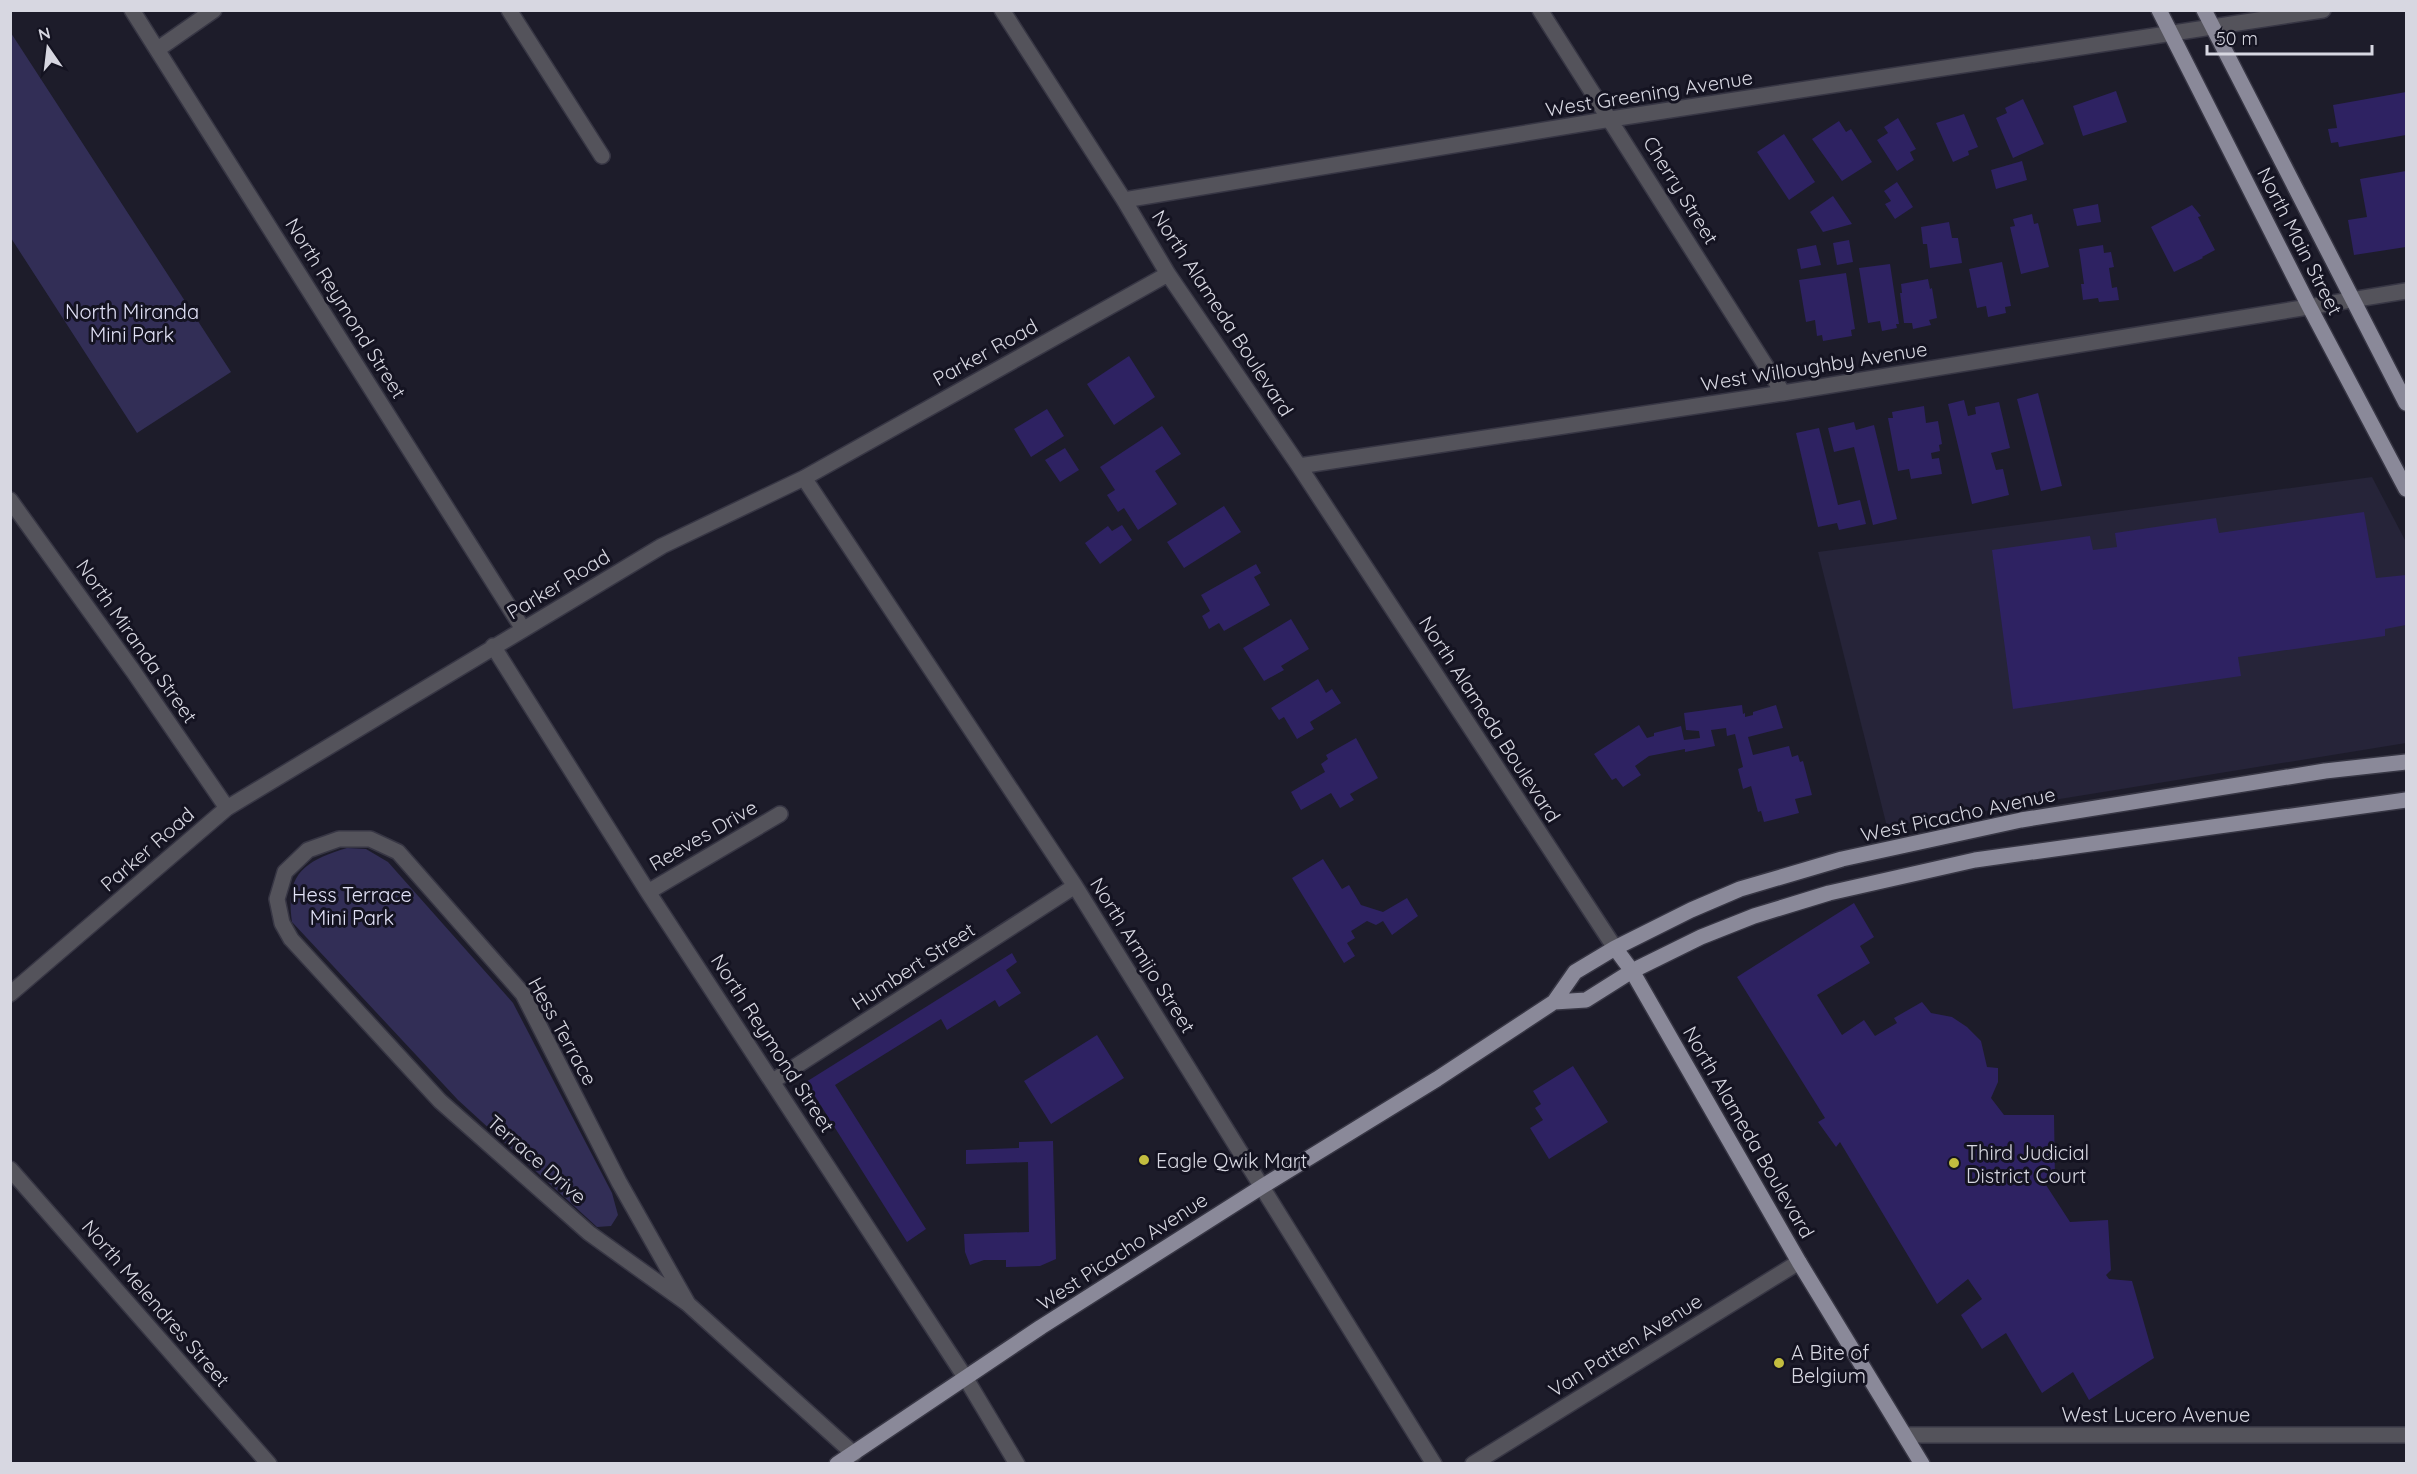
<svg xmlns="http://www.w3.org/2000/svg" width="2417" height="1474" viewBox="0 0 2417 1474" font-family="Quicksand,sans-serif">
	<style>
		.built { fill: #262439 }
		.green { fill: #322e56 }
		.building { fill: #2e2262 }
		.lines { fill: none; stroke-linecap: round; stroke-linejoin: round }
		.minor-casing { stroke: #373644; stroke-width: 18 }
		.major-casing { stroke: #373644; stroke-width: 18 }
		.minor { stroke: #54535b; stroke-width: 15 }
		.major { stroke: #8a8999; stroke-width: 15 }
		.poi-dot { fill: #c3bd3f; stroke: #141321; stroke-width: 2 }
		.labels { text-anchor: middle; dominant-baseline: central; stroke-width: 6; stroke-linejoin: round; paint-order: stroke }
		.street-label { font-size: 20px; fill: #d7d7e1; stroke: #141321 }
		.park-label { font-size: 20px; fill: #e2e2f7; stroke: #141321 }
		.poi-label { font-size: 20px; fill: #d7d7e1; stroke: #141321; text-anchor: start }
	</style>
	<rect width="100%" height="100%" fill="#1d1c2a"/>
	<!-- built -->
	<path class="built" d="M2372 477 2406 542V743L1887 827 1818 552Z"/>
	<!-- green -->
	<path class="green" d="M11 33 231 372 137 433 11 238Z
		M347 848 366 849 388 862 513 1003 612 1193 618 1215 611 1226 597 1227 458 1100 292 922C285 874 304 861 347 848Z"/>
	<!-- building -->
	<path class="building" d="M2116 91 2127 122 2083 136 2073 106Z
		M2406 92V135L2339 147 2338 142 2331 143 2328 129 2337 128 2333 105Z
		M2023 99 2044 144 2013 158 1996 118 2007 113 2005 108Z
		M1964 114 1978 147 1968 151 1969 155 1953 162 1936 123Z
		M1898 118 1916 149 1910 152 1914 160 1897 171 1877 140 1888 133 1884 127Z
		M1839 121 1846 132 1851 129 1872 162 1842 181 1812 139Z
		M1784 134 1815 182 1789 200 1757 152Z
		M2022 161 2027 180 1996 189 1991 170Z
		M2406 171V247L2354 255 2348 220 2367 217 2360 179Z
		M1897 182 1913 207 1895 219 1885 204 1891 201 1884 191Z
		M1833 196 1852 224 1823 232 1810 212Z
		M2098 204 2101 222 2077 226 2073 209Z
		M2192 205 2201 216 2198 217 2215 250 2202 257 2203 258 2174 272 2151 227Z
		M2032 214 2034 224 2038 223 2049 267 2021 274 2010 227 2015 226 2013 219Z
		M1949 222 1952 238H1958L1962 263 1930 268 1927 244H1923L1921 227Z
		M1849 240 1853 262 1837 265 1833 243Z
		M1816 245 1821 265 1801 269 1797 249Z
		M2103 245 2104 253 2111 252 2114 267 2109 268 2112 288 2117 287 2119 300 2099 302 2098 298 2083 300 2081 284H2084L2079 249Z
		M2002 262 2011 306 2005 307 2006 313 1988 317 1986 306 1977 308 1969 269Z
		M1890 264 1899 324H1896L1897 328 1882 331 1880 321 1868 323 1859 268Z
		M1846 273 1855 329 1851 330 1852 336 1823 341 1822 335 1817 336 1815 320 1806 322 1799 280Z
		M1928 279 1930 289 1932 288 1937 318 1929 320 1931 325 1913 329 1912 323H1904L1900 293H1902L1901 284Z
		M1129 356 1155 397 1114 425 1087 384Z
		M2038 393 2062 486 2041 491 2017 399Z
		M1964 400 1968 416 1976 414 1975 407 1999 402 2010 448 1991 453 1996 470 2003 469 2009 495 1972 504 1948 404Z
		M1924 406 1926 423 1938 421 1942 444 1939 445 1940 451 1931 453 1932 459 1939 458 1942 474 1911 479 1909 469 1898 471 1888 418H1893L1892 412Z
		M1047 409 1064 436 1031 457 1014 429Z
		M1854 422 1856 430 1874 425 1897 519 1873 525 1854 447 1834 452 1828 428Z
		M1162 426 1181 454 1155 471 1177 504 1138 530 1124 508 1118 512 1107 495 1115 490 1100 467Z
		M1819 428 1838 505 1860 500 1866 524 1839 530 1837 523 1818 527 1796 433Z
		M1065 448 1079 470 1060 482 1045 460Z
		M1224 506 1241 532 1184 568 1167 542Z
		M2364 512 2376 578 2406 575V625L2385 629V636L2238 657 2241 676 2013 709 1992 550 2090 536 2093 550 2117 547 2115 533 2216 518 2219 533Z
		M1122 525 1132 540 1100 564 1085 543 1108 526 1112 531Z
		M1256 564 1261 573 1254 577 1270 605 1224 631 1219 623 1209 629 1202 616 1210 611 1201 595Z
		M1291 619 1309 649 1281 666 1284 670 1264 681 1243 648Z
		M1318 679 1326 693 1332 689 1341 703 1310 722 1314 729 1297 739 1284 717 1279 720 1271 708Z
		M1742 705 1743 714 1745 713V717L1753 715V712L1776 705 1783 728 1748 737 1753 755 1789 746 1792 757 1798 755 1800 762 1803 761 1812 795 1795 799 1799 813 1764 822 1761 811 1758 812 1751 786 1743 789 1738 769 1743 767 1735 734 1727 736 1726 728 1711 730 1715 746 1685 752V749L1649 756 1635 766 1641 775 1623 787 1616 778 1612 780 1594 754 1639 725 1647 738 1654 736V733L1681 726 1684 740 1700 738 1699 731 1686 730 1684 713Z
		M1356 738 1378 778 1350 794 1354 800 1340 808 1331 793 1301 810 1291 792 1325 772 1321 764 1328 759 1326 755Z
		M1323 859 1342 889 1349 885 1361 905 1383 912 1407 898 1418 916 1392 935 1383 921 1376 925 1367 921 1351 931 1355 938 1347 943 1355 956 1344 963 1292 878Z
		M1854 903 1874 937 1860 946 1870 963 1817 995 1842 1035 1864 1020 1875 1036 1897 1023 1894 1018 1922 1002 1931 1013 1952 1017 1967 1027 1981 1041 1987 1067 1998 1068V1082L1991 1098 2004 1115H2054L2055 1179 2046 1185 2070 1222 2108 1220 2111 1270 2106 1275 2109 1279 2132 1281 2154 1358 2089 1400 2073 1372 2042 1393 2006 1333 1982 1349 1961 1315 1982 1299 1968 1279 1937 1304 1840 1142 1836 1147 1818 1122 1825 1118 1737 977Z
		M1012 953 1017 962 1006 970 1021 993 999 1007 995 1000 947 1030 941 1019 835 1085 926 1229 907 1242 806 1082Z
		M1097 1035 1124 1078 1051 1124 1024 1081Z
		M1573 1066 1608 1122 1549 1159 1530 1128 1543 1120 1535 1108 1541 1104 1533 1091Z
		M1053 1141 1056 1259 1040 1266 1006 1267V1260H984L970 1265 965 1252 964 1234 1029 1232 1028 1162 966 1164V1150L1019 1148V1142Z"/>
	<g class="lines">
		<!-- minor casing -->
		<g class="minor-casing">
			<path id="minor" d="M132 10 523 629
				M509 10 602 156
				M1002 10 1124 200 1168 274 1299 466 1615 948
				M1540 10 1783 393
				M158 49 214 10
				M1124 200 1611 119 2323 10
				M1299 466 1783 393 2406 291
				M804 478 1075 886 1434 1464
				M10 500 133 671 227 808
				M493 646 648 892 965 1377 1017 1464
				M648 892 780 814
				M10 994 227 808 662 546 804 478 1168 274
				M773 1081 1075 886
				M10 1169 269 1464
				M688 1304 619 1182 523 994 398 852 370 839H339L308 850 285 872 277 899 282 923 291 939 440 1101 589 1233 688 1304 854 1454
				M1906 1435H2406
				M1473 1464 1799 1262"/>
		</g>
		<!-- major casing -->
		<g class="major-casing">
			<path id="major" d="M2159 10 2309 306 2406 489
				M2204 10 2406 403
				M1615 948 1632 971 1799 1262 1922 1464
				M1554 1002 1586 1000 1632 971 1701 937 1754 916 1829 893 1975 860 2406 800
				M837 1464 1041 1327 1263 1186 1437 1079 1554 1002 1575 972 1615 948 1691 910 1740 889 1842 859 2021 820 2325 771 2406 762"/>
		</g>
		<!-- minor -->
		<use href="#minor" class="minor"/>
		<!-- major -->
		<use href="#major" class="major"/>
	</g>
	<!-- markers -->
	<g class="poi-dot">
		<circle cx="1144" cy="1160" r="6"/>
		<circle cx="1954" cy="1163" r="6"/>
		<circle cx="1779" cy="1363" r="6"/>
	</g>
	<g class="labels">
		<!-- street labels -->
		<g class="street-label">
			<text transform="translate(1649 93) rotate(-9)">West Greening Avenue</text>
			<text transform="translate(1681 190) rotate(58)">Cherry Street</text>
			<text transform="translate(2300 241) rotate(63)">North Main Street</text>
			<text transform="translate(346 308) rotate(58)">North Reymond Street</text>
			<text transform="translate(1223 313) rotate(57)">North Alameda Boulevard</text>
			<text transform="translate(985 352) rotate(-29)">Parker Road</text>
			<text transform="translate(1814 366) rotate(-9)">West Willoughby Avenue</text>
			<text transform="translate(558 584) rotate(-31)">Parker Road</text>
			<text transform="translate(137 641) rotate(55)">North Miranda Street</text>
			<text transform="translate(1490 719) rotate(57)">North Alameda Boulevard</text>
			<text transform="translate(1958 814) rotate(-12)">West Picacho Avenue</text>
			<text transform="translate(703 835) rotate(-30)">Reeves Drive</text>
			<text transform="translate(147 849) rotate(-41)">Parker Road</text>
			<text transform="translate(1143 955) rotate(58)">North Armijo Street</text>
			<text transform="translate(913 966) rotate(-33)">Humbert Street</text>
			<text transform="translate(563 1031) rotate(61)">Hess Terrace</text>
			<text transform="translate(773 1043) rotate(57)">North Reymond Street</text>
			<text transform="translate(1749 1132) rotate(60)">North Alameda Boulevard</text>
			<text transform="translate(537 1159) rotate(41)">Terrace Drive</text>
			<text transform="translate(1122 1251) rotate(-33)">West Picacho Avenue</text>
			<text transform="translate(156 1303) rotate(49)">North Melendres Street</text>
			<text transform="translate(1625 1345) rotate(-32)">Van Patten Avenue</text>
			<text x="2156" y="1414">West Lucero Avenue</text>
		</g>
		<!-- park labels -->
		<g class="park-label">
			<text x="132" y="311">North Miranda<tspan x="132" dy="23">Mini Park</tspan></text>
			<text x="352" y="894">Hess Terrace<tspan x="352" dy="23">Mini Park</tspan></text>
		</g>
		<!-- poi labels -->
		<g class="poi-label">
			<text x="1966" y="1152">Third Judicial<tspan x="1966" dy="23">District Court</tspan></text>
			<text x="1156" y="1160">Eagle Qwik Mart</text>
			<text x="1791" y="1352">A Bite of<tspan x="1791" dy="23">Belgium</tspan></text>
		</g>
	</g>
	<!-- border -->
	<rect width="2417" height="1474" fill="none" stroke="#d7d7e1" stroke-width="24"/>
	<!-- north arrow -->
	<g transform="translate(48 48) rotate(346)" stroke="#141321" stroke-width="4.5" paint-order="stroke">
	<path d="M0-4.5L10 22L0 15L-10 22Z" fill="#d7d7e1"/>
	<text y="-9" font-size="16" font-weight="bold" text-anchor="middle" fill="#d7d7e1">N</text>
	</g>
	<!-- scale -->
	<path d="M2207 45v9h165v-9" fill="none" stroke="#d7d7e1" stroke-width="3"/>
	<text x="2216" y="45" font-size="18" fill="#d7d7e1" stroke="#141321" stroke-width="4.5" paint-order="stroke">50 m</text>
</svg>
